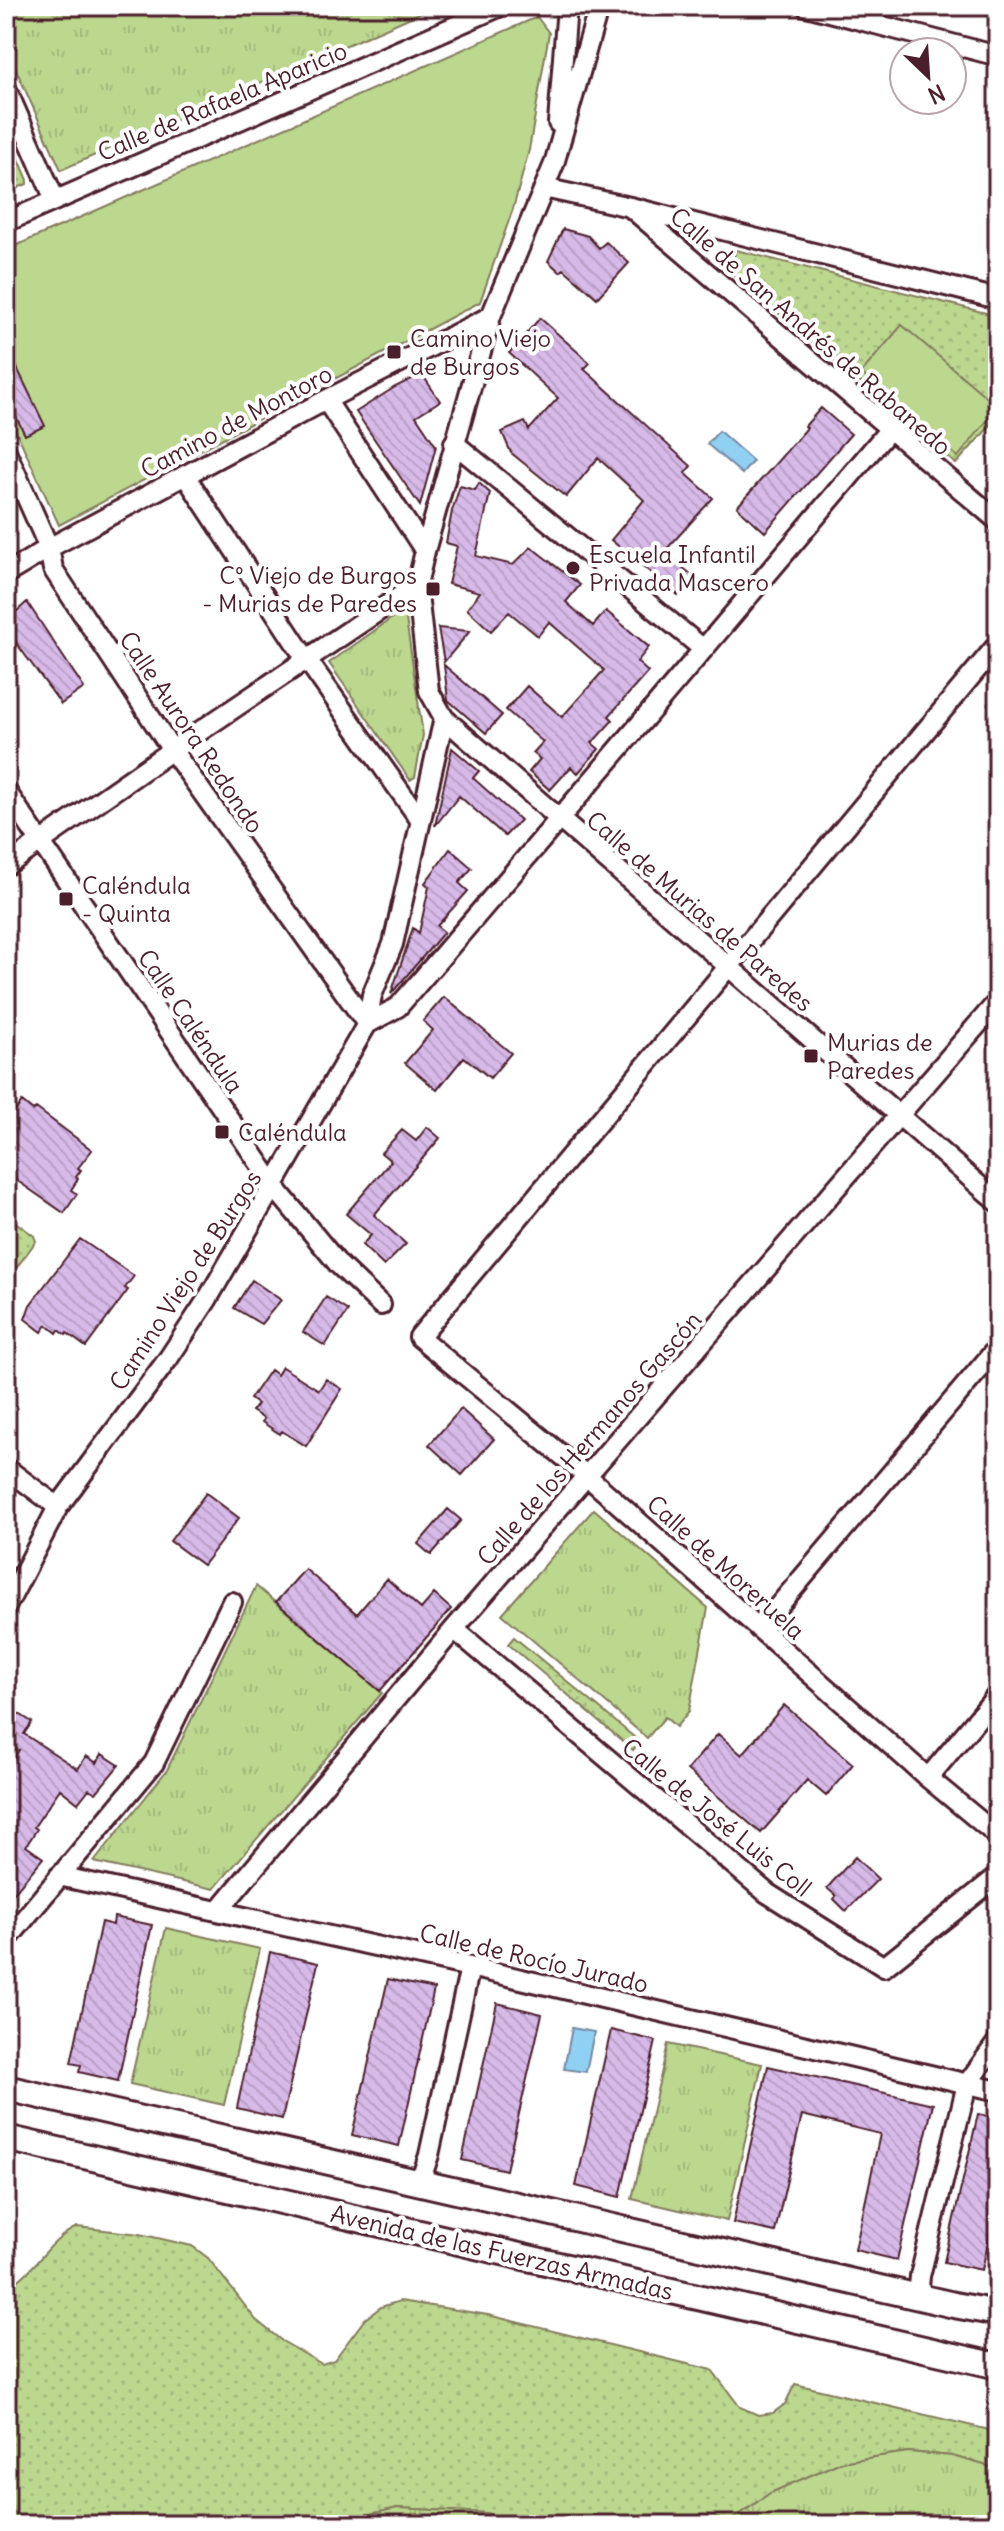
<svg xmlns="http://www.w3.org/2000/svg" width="1004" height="2531" viewBox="0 0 1004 2531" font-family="Delius,sans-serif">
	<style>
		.grass { fill: url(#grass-dots); stroke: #837c5d; stroke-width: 2 }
		.park { fill: url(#park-tufts); stroke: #837c5d; stroke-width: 2 }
		.pitch { fill: #bcd88f; stroke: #837c5d; stroke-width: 2 }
		.water { fill: #90d0f2; stroke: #7489a2; stroke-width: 2 }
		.building { fill: url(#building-back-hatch); stroke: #4a1f2b; stroke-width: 2 }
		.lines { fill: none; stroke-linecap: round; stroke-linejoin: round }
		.minor-casing { stroke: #4a1f2b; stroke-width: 24 }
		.tertiary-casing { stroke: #4a1f2b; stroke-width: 30 }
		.minor { stroke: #fff; stroke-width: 18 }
		.tertiary { stroke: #fff; stroke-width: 24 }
		.poi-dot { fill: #4a1f2b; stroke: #fff; stroke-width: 3 }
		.labels { text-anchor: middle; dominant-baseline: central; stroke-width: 8; stroke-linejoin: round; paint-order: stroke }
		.street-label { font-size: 24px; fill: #4a1f2b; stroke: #fff }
		.poi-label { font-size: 24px; fill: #4a1f2b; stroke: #fff; text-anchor: start }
	</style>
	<defs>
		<pattern id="grass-dots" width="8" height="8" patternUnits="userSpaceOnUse" patternTransform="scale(2)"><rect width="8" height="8" fill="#bcd88f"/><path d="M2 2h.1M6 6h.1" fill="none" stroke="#a3b97c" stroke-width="1.8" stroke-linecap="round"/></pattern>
		<pattern id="park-tufts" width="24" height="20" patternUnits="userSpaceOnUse" patternTransform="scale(2)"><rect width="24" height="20" fill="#bcd88f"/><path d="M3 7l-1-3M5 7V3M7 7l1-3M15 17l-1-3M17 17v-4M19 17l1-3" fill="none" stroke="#a3b97c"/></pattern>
		<pattern id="building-back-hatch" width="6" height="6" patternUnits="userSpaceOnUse" patternTransform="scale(2)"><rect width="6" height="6" fill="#d7bae8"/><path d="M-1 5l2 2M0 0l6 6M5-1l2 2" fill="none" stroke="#ba9fc7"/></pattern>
	</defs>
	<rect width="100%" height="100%" fill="#fff"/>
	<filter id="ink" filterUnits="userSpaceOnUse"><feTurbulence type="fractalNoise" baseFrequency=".0125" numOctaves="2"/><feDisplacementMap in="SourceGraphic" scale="16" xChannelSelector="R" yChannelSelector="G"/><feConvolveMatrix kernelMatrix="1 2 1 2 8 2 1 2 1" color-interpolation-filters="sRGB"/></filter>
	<g filter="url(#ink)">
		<!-- grass -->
		<path class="grass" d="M6 129 28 180 27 184 6 193V178H10L6 169Z
			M736 250 998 316V417L956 464 729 271Z
			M6 1215 34 1236 36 1241 6 1282V1245L9 1241 6 1239Z
			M514 1637 640 1742 633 1750 508 1644Z
			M77 2227 140 2234 192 2246 208 2258 256 2320 282 2341 322 2364 334 2360 365 2319 381 2307 400 2301 488 2315 712 2370 740 2407 758 2415 773 2413 785 2404 795 2384 998 2432V2469L952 2456 908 2452 841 2462 770 2493 725 2525H522L486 2513 398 2508 319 2525H6V2288C35 2274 46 2241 77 2227Z"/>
		<!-- park -->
		<path class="park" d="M6 6H436L61 170 6 47Z
			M402 611 405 612 423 735 415 777 410 780 329 663Z
			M594 1509 708 1608 689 1711 676 1727 665 1717 647 1738 502 1614Z
			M256 1586 382 1693 214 1889 94 1862 167 1770Z
			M166 1928 260 1949 224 2105 130 2084Z
			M668 2044 762 2064 727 2221 632 2199Z
			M908 2452 952 2456 998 2469V2525H725L770 2493 841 2462Z
			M398 2508 486 2513 522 2525H319Z"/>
		<!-- pitch -->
		<path class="pitch" d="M537 17 549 33 529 150 513 209 480 302 59 525 6 409V250Z
			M902 325 998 407 958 457 861 373Z"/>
		<!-- water -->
		<path class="water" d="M719 431 753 461 742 474 707 444Z
			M572 2028 594 2032 586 2072 564 2069Z"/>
		<!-- building -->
		<path class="building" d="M563 229 588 236 599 248 606 242 629 263 597 298 564 269 560 272 548 261Z
			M540 318 590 363 584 369 691 466 685 473 713 498 664 552 693 576 678 595 611 540 644 500 598 458 566 497 511 453 502 432 525 422 529 430 558 398 509 353Z
			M6 345 45 426 25 435 6 396Z
			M422 374 440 401 416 416 436 446 420 506 356 412 395 387Z
			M821 408 851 434 765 532 737 507 807 428 805 426Z
			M479 483 490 493 476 556 513 565 531 547 580 585 566 602 593 626 606 611 649 647 637 662 648 672 609 716 613 720 592 743 599 749 578 773 571 767 550 790 529 772 540 759 533 753 543 742 506 710 527 686 562 717 604 670 549 622 538 636 509 612 491 631 467 609 480 592 448 584 457 546 446 543 452 511 460 486 475 490Z
			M27 602 84 688 61 704 6 629V621Z
			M438 628 470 631 444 662Z
			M444 665 502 715 486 733 448 700Z
			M452 748 479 771 473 778 520 820 505 836 459 796 435 826Z
			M450 849 472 868 459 883 468 891 437 926 444 932 391 994 413 928 419 933 429 887 425 883Z
			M444 997 511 1053 490 1078 464 1057 437 1090 405 1063 433 1030 423 1021Z
			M22 1102 33 1111 36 1108 92 1150 78 1168 81 1170 76 1177 78 1179 71 1190 77 1194 64 1213 6 1173V1123Z
			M427 1127 440 1138 374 1215 406 1244 384 1266 362 1245 371 1235 346 1214 391 1161 381 1153 402 1130 416 1141Z
			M80 1239 134 1276 125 1288 128 1290 86 1347 67 1333 66 1335 59 1330 57 1333 47 1325 42 1332 25 1319 30 1305Z
			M252 1280 281 1300 261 1324 234 1308Z
			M326 1297 348 1311 325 1346 303 1332Z
			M282 1367 319 1390 326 1379 342 1389 306 1446 282 1431 280 1434 262 1422 264 1419 252 1411 257 1404 250 1399 270 1370 277 1375Z
			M461 1409 494 1439 462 1475 429 1445Z
			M206 1493 239 1518 203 1565 170 1541Z
			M448 1509 461 1520 431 1555 418 1544Z
			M305 1569 357 1614 387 1579 421 1609 434 1594 451 1609 380 1691 276 1602Z
			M784 1705 853 1764 826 1796 807 1780 761 1833 687 1770 718 1734 742 1755Z
			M13 1710 32 1722 24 1734 78 1769 86 1756 97 1763 102 1754 119 1765 96 1793 89 1789 78 1803 60 1789 34 1827 37 1829 26 1846 43 1858 6 1902V1771L19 1750 16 1749 6 1765V1721Z
			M855 1857 878 1879 846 1911 834 1899 836 1896 827 1888Z
			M114 1917 152 1925 118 2081 79 2072 81 2065 71 2063 101 1922 113 1925Z
			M270 1952 318 1963 282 2119 237 2108Z
			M388 1979 434 1989 399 2146 352 2135Z
			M497 2003 542 2014 506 2170 462 2160Z
			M611 2030 656 2041 620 2197 576 2186Z
			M768 2066 933 2104 897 2260 855 2250 880 2134 802 2115 775 2232 733 2223Z
			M978 2114 998 2118V2235L990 2233 982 2270 944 2262Z"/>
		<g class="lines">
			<!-- minor casing -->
			<g class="minor-casing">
				<path id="minor" d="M599 6 554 164 491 316 425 551 417 585 429 691 444 718 998 1202
					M806 6 998 56
					M6 88 55 200
					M558 123 567 6
					M544 188 630 207 998 299
					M630 207 998 521
					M6 222 501 6
					M326 400 425 551
					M454 443 702 648
					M6 451 49 548 53 569 172 750 367 1024
					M185 475 298 647 421 821
					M6 574 49 548 326 400 491 316
					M998 644 419 1337 587 1476 928 1778 998 1836
					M6 791 281 1195 339 1265 381 1305
					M6 866 172 750 417 585
					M367 1024 398 1007C563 816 726 623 889 430
					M6 1468 58 1507
					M6 1607 58 1507 168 1359 207 1300 367 1024 372 995 393 944 444 718
					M454 1629 767 1893 884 1967 998 1876
					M759 1629 998 1347
					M928 1778 998 1694
					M59 1876 470 1967 998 2091
					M219 1910 454 1629 998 1001
					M6 1941 154 1763 232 1602
					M414 2180 423 2173 429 2155 470 1967
					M925 2298 919 2287 920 2276 967 2084 998 2041"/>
			</g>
			<!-- tertiary casing -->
			<g class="tertiary-casing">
				<path id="tertiary" d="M6 2088 954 2305 998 2313
					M6 2138 998 2366"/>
			</g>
			<!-- minor -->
			<use href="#minor" class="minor"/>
			<!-- tertiary -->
			<use href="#tertiary" class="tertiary"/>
		</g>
	</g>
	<!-- markers -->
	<g class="poi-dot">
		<rect x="386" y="344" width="16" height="16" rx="4"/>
		<circle cx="573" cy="568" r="8"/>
		<rect x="425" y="581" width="16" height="16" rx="4"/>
		<rect x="58" y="891" width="16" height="16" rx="4"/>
		<rect x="803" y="1048" width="16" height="16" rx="4"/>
		<rect x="214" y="1124" width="16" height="16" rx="4"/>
	</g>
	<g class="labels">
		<!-- street labels -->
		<g class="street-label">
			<text transform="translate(222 101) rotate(-23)">Calle de Rafaela Aparicio</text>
			<text transform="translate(811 331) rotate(41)">Calle de San Andrés de Rabanedo</text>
			<text transform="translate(236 421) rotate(-28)">Camino de Montoro</text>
			<text transform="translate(192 732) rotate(56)">Calle Aurora Redondo</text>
			<text transform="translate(700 911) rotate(41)">Calle de Murias de Paredes</text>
			<text transform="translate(191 1021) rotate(56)">Calle Caléndula</text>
			<text transform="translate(185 1280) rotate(-57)">Camino Viejo de Burgos</text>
			<text transform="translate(589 1438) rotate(-49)">Calle de los Hermanos Gascón</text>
			<text transform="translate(726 1567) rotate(42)">Calle de Moreruela</text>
			<text transform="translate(717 1817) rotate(39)">Calle de José Luis Coll</text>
			<text transform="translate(534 1958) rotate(13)">Calle de Rocío Jurado</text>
			<text transform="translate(502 2252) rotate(13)">Avenida de las Fuerzas Armadas</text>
		</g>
		<!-- poi labels -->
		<g class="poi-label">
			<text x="410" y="338">Camino Viejo<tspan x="410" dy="28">de Burgos</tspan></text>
			<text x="589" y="554">Escuela Infantil<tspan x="589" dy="28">Privada Mascero</tspan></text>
			<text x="417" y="575" text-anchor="end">Cº Viejo de Burgos<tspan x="417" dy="28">- Murias de Paredes</tspan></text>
			<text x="82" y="885">Caléndula<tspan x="82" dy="28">- Quinta</tspan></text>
			<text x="827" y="1042">Murias de<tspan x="827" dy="28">Paredes</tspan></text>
			<text x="238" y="1132">Caléndula</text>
		</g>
	</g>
	<!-- margin -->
	<rect width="1004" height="2531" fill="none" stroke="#fff" stroke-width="32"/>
	<rect x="16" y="16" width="972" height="2499" fill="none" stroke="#4a1f2b" stroke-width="3" filter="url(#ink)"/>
	<!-- north arrow -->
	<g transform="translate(928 76) rotate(155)"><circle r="38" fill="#ffffff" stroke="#b7a5aa" stroke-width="2"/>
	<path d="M0-6L14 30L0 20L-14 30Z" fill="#4a1f2b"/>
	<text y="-12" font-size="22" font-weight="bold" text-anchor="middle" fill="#4a1f2b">N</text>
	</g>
</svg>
